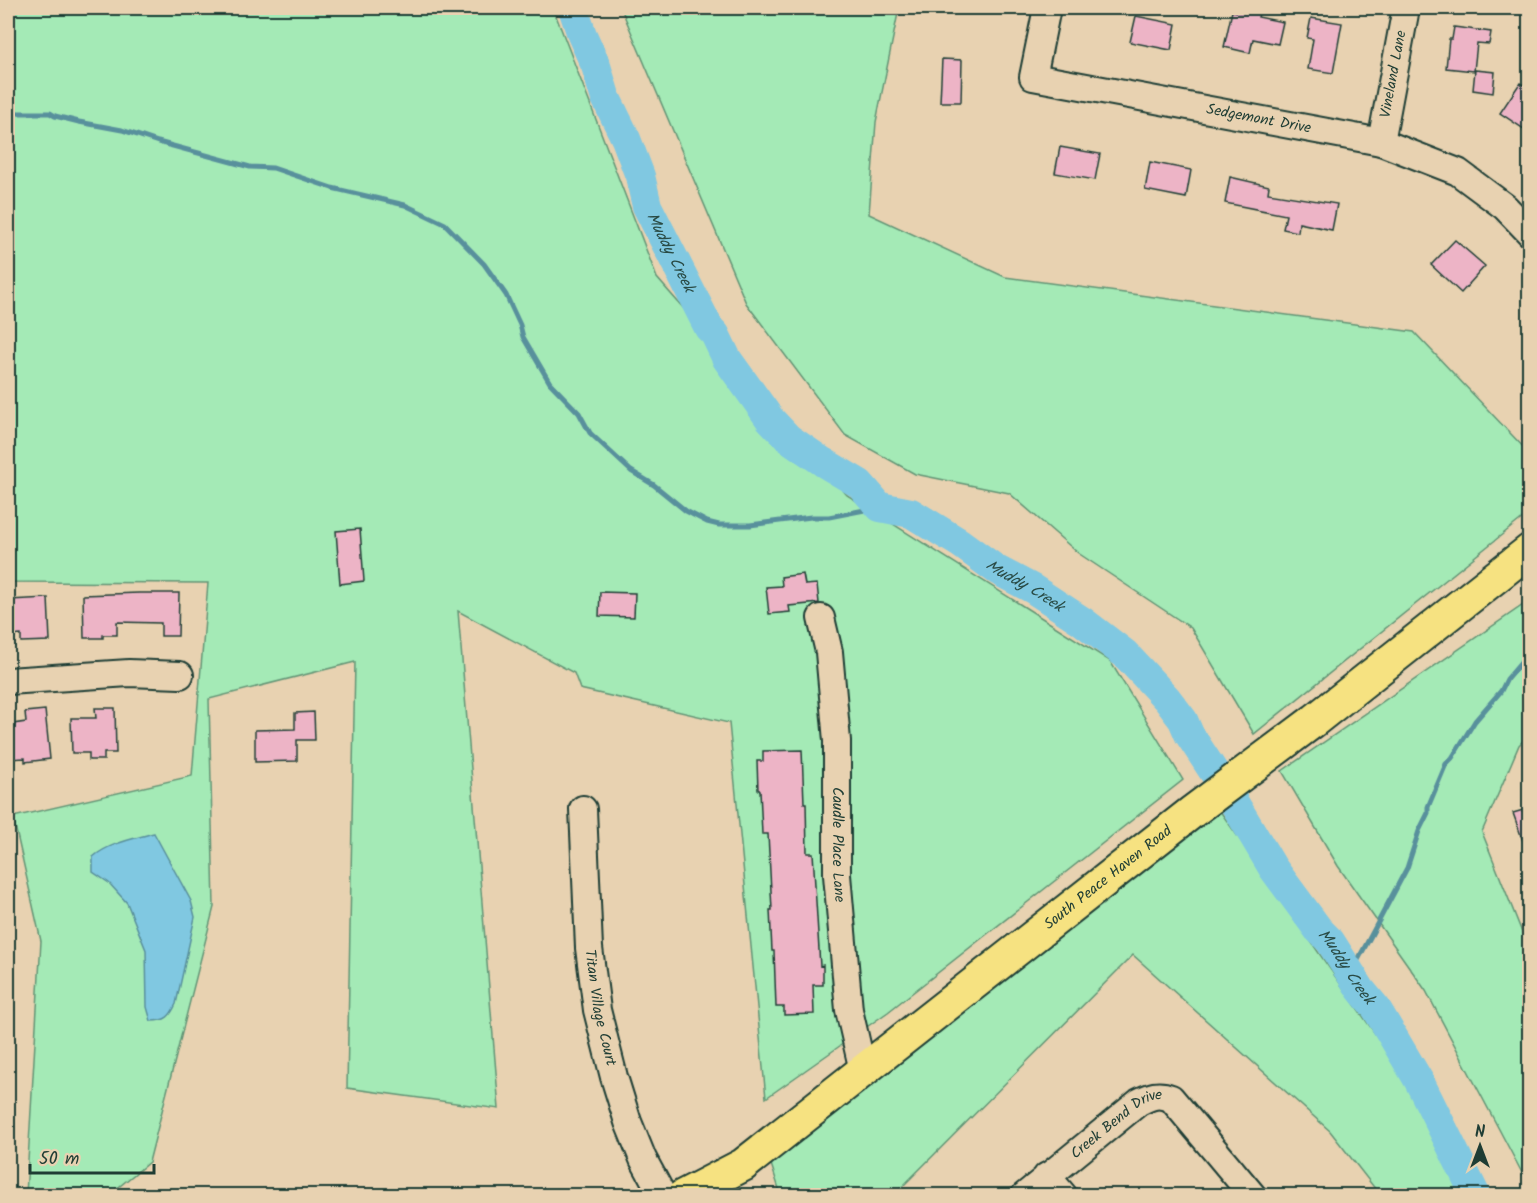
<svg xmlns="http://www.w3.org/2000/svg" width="1537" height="1203" viewBox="0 0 1537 1203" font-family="Kalam,sans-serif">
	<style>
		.green { fill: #a4eab6; stroke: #629475; stroke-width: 1.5 }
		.water { fill: #80c8e1; stroke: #59909c; stroke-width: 1.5 }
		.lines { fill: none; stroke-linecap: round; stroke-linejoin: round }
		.stream { stroke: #59909c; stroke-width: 5 }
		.river { stroke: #80c8e1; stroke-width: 30 }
		.building { fill: #edb4c6; stroke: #1f3d34; stroke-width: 1.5 }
		.minor-casing { stroke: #1f3d34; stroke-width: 30 }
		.major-casing { stroke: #1f3d34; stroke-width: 36 }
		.minor { stroke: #e8d2b1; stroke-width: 26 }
		.major { stroke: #f6e281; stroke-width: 32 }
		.labels { text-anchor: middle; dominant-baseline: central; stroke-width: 6; stroke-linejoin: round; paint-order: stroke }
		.street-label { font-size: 15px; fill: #1f3d34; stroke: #e8d2b1 }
		.water-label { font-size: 16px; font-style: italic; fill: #294b45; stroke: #e8d2b1 }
	</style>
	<rect width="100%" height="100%" fill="#e8d2b1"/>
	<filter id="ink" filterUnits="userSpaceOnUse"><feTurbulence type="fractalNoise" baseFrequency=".0167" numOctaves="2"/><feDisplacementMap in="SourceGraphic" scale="12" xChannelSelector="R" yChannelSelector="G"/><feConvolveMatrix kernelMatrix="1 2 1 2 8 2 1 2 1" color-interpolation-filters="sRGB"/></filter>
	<g filter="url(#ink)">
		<!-- green -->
		<path class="green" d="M8 8H553L657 278 847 495 1110 661 1183 780 888 1012 766 1098 729 723 580 689 574 673 458 611 499 1109 347 1088 355 662 209 699 214 907 149 1162 109 1195H26L41 941 13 817 192 776 208 583 8 582Z
			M621 8H899L876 122 869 214 1005 277 1414 332 1529 453V513L1254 734 1191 628 1078 553 1009 493 915 474 845 435 746 303Z
			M1529 601V735L1519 745 1482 832 1529 950V1186L1426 991 1338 866 1282 771Z
			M1220 811 1392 1058 1467 1195H1380L1330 1131 1133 955 894 1195H781L770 1161Z"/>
		<!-- water -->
		<path class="water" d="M154 833 191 901 195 917 176 1004C170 1017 166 1021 151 1021L147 1007 146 950 127 903 109 883 93 872V857C109 843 133 839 154 833Z"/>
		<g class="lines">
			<!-- stream -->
			<path class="stream" d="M8 113H50L55 116 79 122 122 130 158 142 250 167 273 168 332 188 405 205 445 224 484 264 506 295 520 325 523 337 550 383 579 413 590 433 631 471 654 485 686 511 707 522 719 525H750L811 517H829L880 507
				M1351 973 1407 868 1419 831 1428 813V807L1446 764 1452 758 1475 721 1501 691 1507 679 1530 652"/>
			<!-- river -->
			<path class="river" id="s1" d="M573 8 582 35 596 66 605 96 626 139 640 176 647 206 709 328 715 334 727 359 770 419 788 438 823 462 860 484 880 507 911 513 960 543 997 570 1033 589 1082 621 1125 654 1167 699 1183 720 1189 734 1233 801 1273 868 1318 929 1330 941 1361 990 1376 1008 1419 1081 1476 1196"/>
		</g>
		<!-- building -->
		<path class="building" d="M1246 8 1260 10 1258 17 1283 22 1278 44 1253 39 1250 53 1224 47 1232 11 1245 13Z
			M1136 16 1176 24 1171 50 1130 42Z
			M1311 18 1342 23 1333 73 1308 69 1313 39 1307 38Z
			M1454 27 1491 32 1489 44 1477 43 1474 71 1446 68 1449 39H1452Z
			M942 59 962 60 961 102H940Z
			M1475 70 1495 72 1493 93 1473 90Z
			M1520 83 1530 89V133L1500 113Z
			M1060 147 1100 154 1095 180 1055 173Z
			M1150 162 1191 170 1186 198 1145 190Z
			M1230 177 1269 186 1268 193 1337 204 1332 230 1299 223 1298 232 1283 229 1286 215 1225 203Z
			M1455 240 1485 266 1461 293 1431 265Z
			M360 529 364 581 340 584 336 531Z
			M803 574 805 585 817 584 819 603 789 606 790 612 769 614 766 587 782 586 781 577Z
			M600 592 635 593 634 617 599 616Z
			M139 593H179L178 636H161V623L117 622V635H103V638H84L83 595Z
			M48 598 50 641 21 642V635L10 636 9 600Z
			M95 708H115L116 753H104V760H89V753H72L71 718H96Z
			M45 710 50 759 25 762V758L8 759V733L14 732 13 724 26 722 25 712Z
			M314 712 315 740H297V761L255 762V730L295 729V713Z
			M802 750 804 803H806L807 853H813L820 966 823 965V985H813L814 1014 784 1015V1007H776L774 951H772L770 910H772L768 834H762L760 790H758L757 761H763V751Z
			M1530 808V855H1528L1513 813Z"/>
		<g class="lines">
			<!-- minor casing -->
			<g class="minor-casing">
				<g id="minor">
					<path id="s2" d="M1047 8 1033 77 1381 142 1458 172 1505 207 1530 233"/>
					<path id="s3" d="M1381 142 1406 8"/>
					<path id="s4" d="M821 618 829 652 837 741V875L849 1010 863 1071"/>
					<path d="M8 681 129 673 180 675"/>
					<path id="s5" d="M583 809 589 948 597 1010 614 1077 628 1122 643 1159 663 1196"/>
					<path d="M1047 1176 1064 1196"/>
					<path id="s6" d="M1024 1196 1139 1102C1151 1096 1158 1093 1171 1098L1253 1196"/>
				</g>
			</g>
			<!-- major casing -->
			<g class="major-casing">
				<g id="major">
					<path id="s7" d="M683 1196 743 1165 1192 812 1315 720 1530 550"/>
				</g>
			</g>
			<!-- minor -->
			<use href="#minor" class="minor"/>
			<!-- major -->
			<use href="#major" class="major"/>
		</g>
	</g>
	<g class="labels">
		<!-- street labels -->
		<g class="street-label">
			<text stroke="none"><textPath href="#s3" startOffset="69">Vineland Lane</textPath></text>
			<text stroke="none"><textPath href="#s2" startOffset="300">Sedgemont Drive</textPath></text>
			<text stroke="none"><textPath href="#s4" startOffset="228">Caudle Place Lane</textPath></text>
			<text stroke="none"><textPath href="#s7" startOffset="532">South Peace Haven Road</textPath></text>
			<text stroke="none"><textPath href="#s5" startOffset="200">Titan Village Court</textPath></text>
			<text stroke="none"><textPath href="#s6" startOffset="118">Creek Bend Drive</textPath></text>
		</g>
		<!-- water labels -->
		<g class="water-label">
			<text stroke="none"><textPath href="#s1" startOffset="264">Muddy Creek</textPath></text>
			<text stroke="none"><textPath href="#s1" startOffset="768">Muddy Creek</textPath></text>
			<text stroke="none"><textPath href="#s1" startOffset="1274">Muddy Creek</textPath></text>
		</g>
	</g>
	<!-- margin -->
	<rect width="1537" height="1203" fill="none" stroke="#e8d2b1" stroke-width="30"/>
	<rect x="15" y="15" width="1507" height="1173" fill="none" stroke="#1f3d34" stroke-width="2" filter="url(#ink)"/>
	<!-- north arrow -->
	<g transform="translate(1480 1146)" stroke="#e8d2b1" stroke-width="4.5" paint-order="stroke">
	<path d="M0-4.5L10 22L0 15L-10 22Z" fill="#1f3d34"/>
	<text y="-9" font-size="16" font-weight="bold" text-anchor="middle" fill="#1f3d34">N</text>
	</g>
	<!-- scale -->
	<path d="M30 1164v9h124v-9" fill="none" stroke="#1f3d34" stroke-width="3"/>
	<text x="39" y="1164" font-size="18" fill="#1f3d34" stroke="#e8d2b1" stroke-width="4.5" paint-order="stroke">50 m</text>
</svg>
